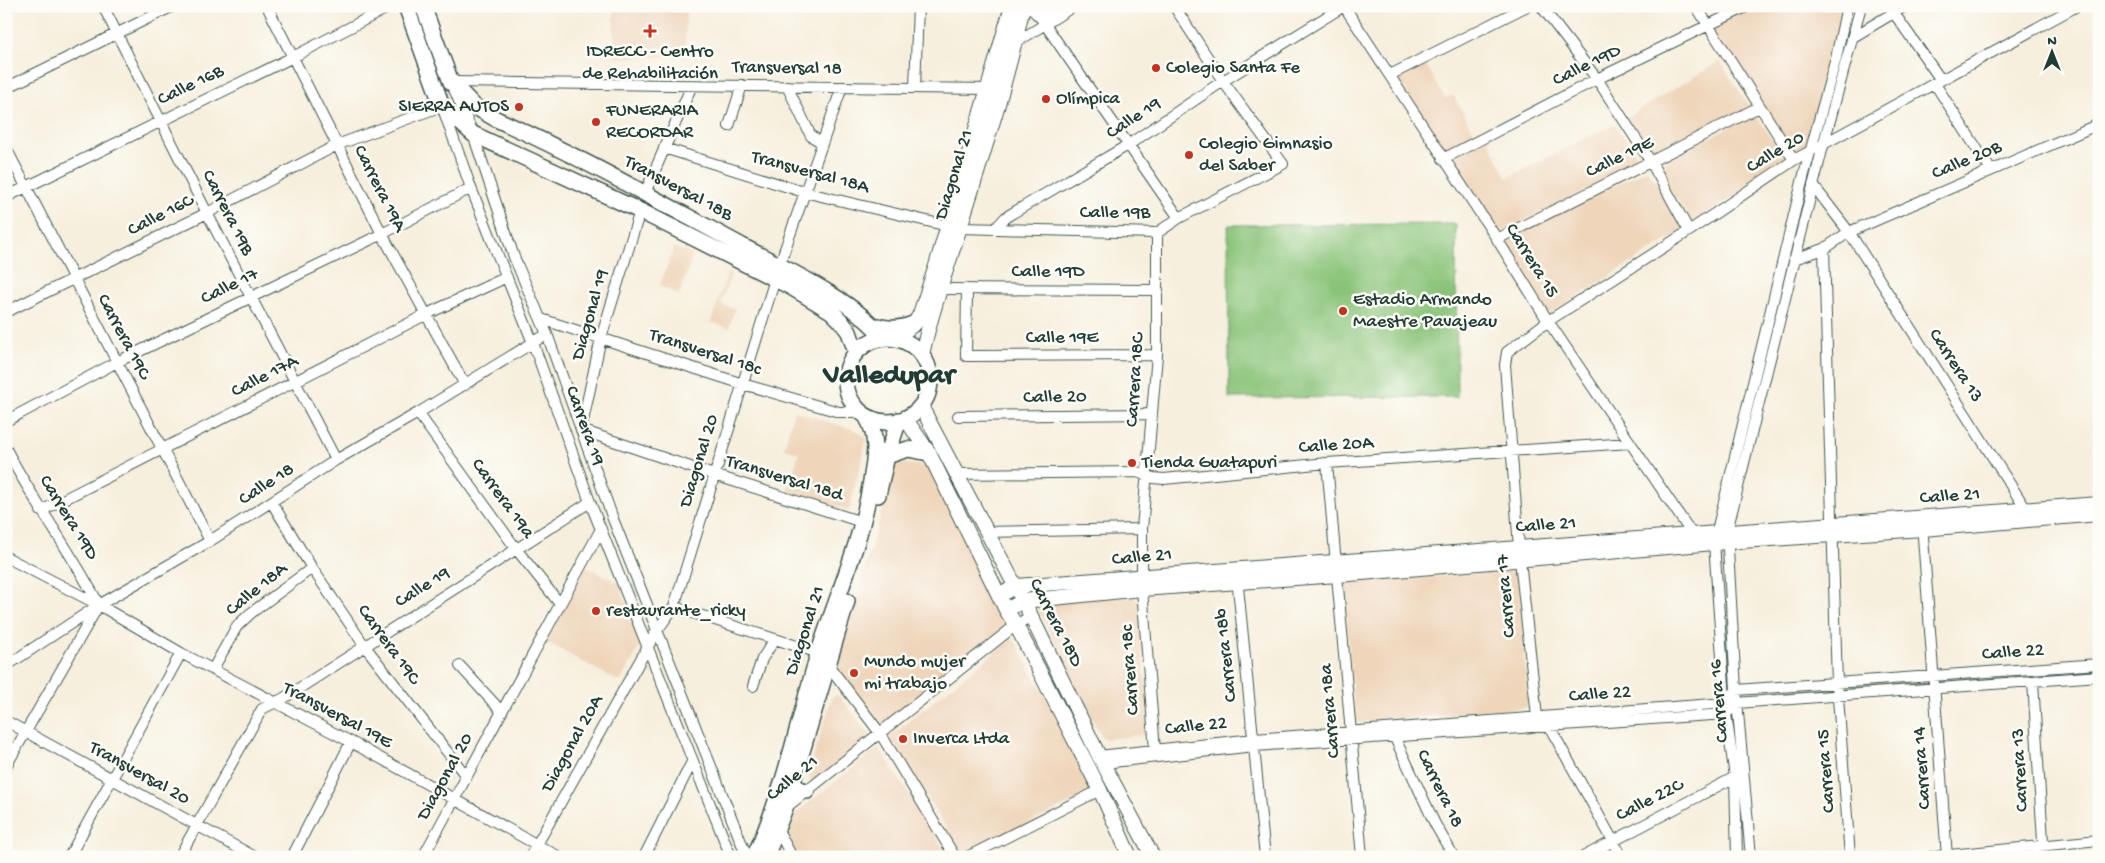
<svg xmlns="http://www.w3.org/2000/svg" width="2105" height="863" viewBox="0 0 2105 863" font-family="'Gochi Hand',sans-serif">
	<style>
		.built { fill: #efd6bb }
		.pitch { fill: #8ac479; stroke: #548056 }
		.lines { fill: none; stroke-linecap: round; stroke-linejoin: round }
		.minor-casing { stroke: #3f584d; stroke-width: 12 }
		.major-casing { stroke: #3f584d; stroke-width: 16 }
		.highway-casing { stroke: #3f584d; stroke-width: 18 }
		.minor { stroke: #fff; stroke-width: 10 }
		.major { stroke: #fff; stroke-width: 14 }
		.highway { stroke: #fff; stroke-width: 15 }
		.poi-dot { fill: #c8321e; stroke: #fdfcf7; stroke-width: 2 }
		.labels { text-anchor: middle; dominant-baseline: central; stroke-width: 5; stroke-linejoin: round; paint-order: stroke }
		.poi-label { font-size: 19px; fill: #1f3d34; stroke: #fdfcf7; text-anchor: start }
		.street-label { font-size: 19px; fill: #1f3d34; stroke: #fdfcf7 }
		.town-label { font-size: 29px; font-weight: bold; fill: #1f3d34; stroke: #fdfcf7 }
	</style>
	<rect width="100%" height="100%" fill="#fdfcf7"/>
	<filter id="ink" filterUnits="userSpaceOnUse"><feTurbulence type="fractalNoise" baseFrequency=".02" numOctaves="2"/><feDisplacementMap in="SourceGraphic" scale="10" xChannelSelector="R" yChannelSelector="G"/><feConvolveMatrix kernelMatrix="1 2 1 2 8 2 1 2 1" color-interpolation-filters="sRGB"/></filter>
	<filter id="wash" filterUnits="userSpaceOnUse"><feTurbulence type="fractalNoise" baseFrequency=".0096" numOctaves="4" result="noise"/><feDisplacementMap in="SourceGraphic" scale="20" xChannelSelector="R" yChannelSelector="G"/><feGaussianBlur stdDeviation="1.12" result="paint"/><feColorMatrix in="noise" values="0 0 0 0 0 0 0 0 0 0 0 0 0 0 0 0 0 1.4 0 .05"/><feComposite in="paint" operator="in"/></filter>
	<g filter="url(#wash)">
		<rect width="100%" height="100%" fill="#f6efdd"/>
		<!-- built -->
		<path class="built" d="M614 6H686L685 57H614Z
			M1745 6H1845L1810 148 1795 158 1704 25Z
			M1720 61 1750 107 1646 163 1619 122Z
			M1426 65 1445 98 1453 95 1476 136 1446 151 1401 83V79L1404 76Z
			M1754 113 1789 163 1693 222 1654 168Z
			M1615 124 1642 163 1497 234 1450 157 1488 139 1507 178Z
			M1647 170 1690 226 1548 315 1502 238Z
			M674 247 693 255 679 295 660 286Z
			M728 273 731 274 720 304 735 309 729 328 711 322Z
			M794 411 858 431 867 438 849 511 787 491 799 453 784 448Z
			M901 464 929 465 1008 620 1003 629 883 726H879L835 672 894 469 896 465Z
			M586 566 619 583 642 643 620 682 546 642Z
			M1513 571 1518 574 1528 702 1525 708 1358 723 1355 720 1344 590 1346 583Z
			M1133 597 1139 601 1149 732 1143 735 1105 739 1101 736 1038 608 1039 604 1048 601Z
			M1011 639H1014L1050 705 1092 792 963 855 889 737Z
			M836 695 839 696 872 737 816 782 810 779 808 774 832 697Z
			M877 749H880L949 857H797L787 838 788 831 796 813Z"/>
		<!-- pitch -->
		<path class="pitch" d="M1456 224 1457 397 1229 398 1228 225Z"/>
	</g>
	<g filter="url(#ink)">
		<g class="lines">
			<!-- minor casing -->
			<g class="minor-casing">
				<path id="minor" d="M103 6 207 213 336 460
					M267 6 382 234 465 385
					M1028 6 1040 17 1179 218
					M1541 6 1597 79 1651 162 1689 231
					M1696 6 1794 160
					M1889 6 1941 80
					M1040 17 1055 6
					M1853 37 1905 6
					M1015 43 1074 6
					M1390 75 1527 6
					M450 82 989 89
					M1935 84 1990 169
					M787 86 811 136 821 142
					M6 88 173 6
					M915 88 918 6
					M454 89 473 134 514 257 547 334 613 519 747 857
					M729 126 742 85
					M6 148 210 541
					M664 148 804 192 948 226
					M1443 159 1597 79 1748 6
					M1813 185 1849 232 2029 514
					M645 193 692 85
					M6 197 293 57 391 6
					M640 211 601 338 581 430 714 475 862 522
					M960 228 1157 233 1179 218 1283 164 1223 81 1174 6
					M995 229 1006 217 1128 145 1223 81 1344 6 1497 239 1548 321 1692 534
					M1497 239 1759 107
					M1824 249 1837 684 1850 857
					M1794 259 1824 249 1849 232 2099 124
					M779 266 842 87
					M939 289 1158 290
					M967 289 966 356 1157 355
					M6 312 207 213 337 145 442 106 471 188 533 343 590 502 731 857
					M541 319 743 384 839 412H861
					M418 413 517 550 560 604
					M958 416 1152 414
					M6 421 117 362 382 234 471 188
					M6 449C34 503 71 551 99 605
					M1327 463 1362 857
					M956 474 1137 472 1153 478 1164 479 1327 463 1630 443
					M272 503 312 568 364 645 463 772 465 778
					M41 511 427 314 507 277
					M1922 524 1947 857
					M986 532 1142 529
					M6 557 99 605 181 653 351 742 559 857
					M1237 577 1265 857
					M674 607 819 653 880 733 955 857
					M6 666 99 605 210 541 336 460 418 413 547 334
					M460 666 502 712
					M213 669 237 626 251 613 312 568
					M2033 682 2044 857
					M753 686 762 659 775 639
					M1537 717 1520 560 1505 365 1507 352 1548 321 1689 231 1794 160 2077 6
					M6 721 255 857
					M1549 726 1622 857
					M1394 736 1435 824 1454 857
					M1155 750 1142 589V529L1157 355V233
					M1099 756 1254 739 1726 703 1736 690 2099 664
					M1104 763 1254 746 1726 714 1737 703 2099 676
					M6 766 97 608
					M784 809 1016 625 1031 616
					M778 830 792 857
					M69 857 181 653
					M179 857 262 709 284 698 590 502
					M292 857 351 742
					M423 857 601 529
					M530 857 656 632 674 607 775 279
					M644 857 692 762
					M967 857 1100 790
					M1583 857 1735 777
					M1737 857 1735 777 1726 714 1714 543 1803 178 1836 58 1847 6
					M1751 857 1736 690 1727 531 1823 146 1861 6
					M1930 857 2099 840"/>
			</g>
			<!-- major casing -->
			<g class="major-casing">
				<path id="major" d="M893 338 904 332 915 323 920 314 936 266 1012 6
					M922 355C931 311 947 269 960 227 983 154 1007 81 1023 6
					M921 406 1031 616 1099 756 1153 857
					M905 418 929 453 1006 610 1016 625 1100 790 1130 857
					M999 596 1016 586 2099 504
					M1006 610 1023 601 1142 589 1338 575 1726 542 1923 529 2099 514"/>
			</g>
			<!-- highway casing -->
			<g class="highway-casing">
				<path id="highway" d="M406 6 442 106 473 134 640 211 791 287 831 311 841 321 849 332 856 352
					M423 6 451 82 474 106 496 119C581 157 662 203 744 247 782 267 859 303 883 338
					M878 326C891 330 902 329 915 323
					M846 380a42 42 0 1 1 84 0a42 42 0 1 1-84 0Z
					M887 456 908 449 929 453
					M878 495 887 456 899 420
					M793 783 799 789 807 791
					M754 857C784 793 798 722 818 655 836 598 862 541 871 481 875 457 879 437 866 416
					M766 857 785 808 847 601"/>
			</g>
			<!-- minor -->
			<use href="#minor" class="minor"/>
			<!-- major -->
			<use href="#major" class="major"/>
			<!-- highway -->
			<use href="#highway" class="highway"/>
		</g>
	</g>
	<!-- markers -->
	<g class="poi-dot">
		<path d="M647.5 23.5h5v5h5v5h-5v5h-5v-5h-5v-5h5z"/>
		<circle cx="1156" cy="68" r="5"/>
		<circle cx="1046" cy="99" r="5"/>
		<circle cx="519" cy="107" r="5"/>
		<circle cx="596" cy="122" r="5"/>
		<circle cx="1189" cy="155" r="5"/>
		<circle cx="1343" cy="311" r="5"/>
		<circle cx="1132" cy="463" r="5"/>
		<circle cx="596" cy="611" r="5"/>
		<circle cx="854" cy="673" r="5"/>
		<circle cx="903" cy="739" r="5"/>
	</g>
	<g class="labels">
		<!-- poi labels -->
		<g class="poi-label">
			<text x="650" y="52" text-anchor="middle">IDRECC - Centro<tspan x="650" dy="22">de Rehabilitación</tspan></text>
			<text x="1166" y="68">Colegio Santa Fe</text>
			<text x="1056" y="99">Olímpica</text>
			<text x="509" y="107" text-anchor="end">SIERRA AUTOS</text>
			<text x="606" y="111">FUNERARIA<tspan x="606" dy="22">RECORDAR</tspan></text>
			<text x="1199" y="144">Colegio Gimnasio<tspan x="1199" dy="22">del Saber</tspan></text>
			<text x="1353" y="300">Estadio Armando<tspan x="1353" dy="22">Maestre Pavajeau</tspan></text>
			<text x="1142" y="463">Tienda Guatapuri</text>
			<text x="606" y="611">restaurante_ricky</text>
			<text x="864" y="662">Mundo mujer<tspan x="864" dy="22">mi trabajo</tspan></text>
			<text x="913" y="739">Inverca Ltda</text>
		</g>
		<!-- street labels -->
		<g class="street-label">
			<text transform="translate(1587 66) rotate(-26)">Calle 19D</text>
			<text transform="translate(787 69) rotate(1)">Transversal 18</text>
			<text transform="translate(191 86) rotate(-26)">Calle 16B</text>
			<text transform="translate(1134 119) rotate(-33)">Calle 19</text>
			<text transform="translate(1776 153) rotate(-31)">Calle 20</text>
			<text transform="translate(1620 158) rotate(-26)">Calle 19E</text>
			<text transform="translate(1967 161) rotate(-23)">Calle 20B</text>
			<text transform="translate(810 173) rotate(15)">Transversal 18A</text>
			<text transform="translate(955 175) rotate(-73)">Diagonal 21</text>
			<text transform="translate(379 189) rotate(63)">Carrera 19A</text>
			<text transform="translate(678 189) rotate(28)">Transversal 18B</text>
			<text transform="translate(227 213) rotate(63)">Carrera 19B</text>
			<text x="1115" y="213">Calle 19B</text>
			<text transform="translate(161 216) rotate(-27)">Calle 16C</text>
			<text transform="translate(1531 261) rotate(58)">Carrera 15</text>
			<text x="1048" y="272">Calle 19D</text>
			<text transform="translate(230 287) rotate(-26)">Calle 17</text>
			<text transform="translate(591 315) rotate(-74)">Diagonal 19</text>
			<text transform="translate(123 337) rotate(62)">Carrera 19C</text>
			<text x="1062" y="338">Calle 19E</text>
			<text transform="translate(705 353) rotate(18)">Transversal 18c</text>
			<text transform="translate(1955 366) rotate(57)">Carrera 13</text>
			<text transform="translate(265 377) rotate(-27)">Calle 17A</text>
			<text transform="translate(1136 380) rotate(-86)">Carrera 18C</text>
			<text transform="translate(1055 398) rotate(-1)">Calle 20</text>
			<text transform="translate(584 426) rotate(70)">Carrera 19</text>
			<text transform="translate(1336 446) rotate(-4)">Calle 20A</text>
			<text transform="translate(700 461) rotate(-73)">Diagonal 20</text>
			<text transform="translate(784 479) rotate(17)">Transversal 18d</text>
			<text transform="translate(267 485) rotate(-33)">Calle 18</text>
			<text transform="translate(1950 497) rotate(-4)">Calle 21</text>
			<text transform="translate(502 499) rotate(54)">Carrera 19a</text>
			<text transform="translate(68 518) rotate(58)">Carrera 19D</text>
			<text transform="translate(1546 526) rotate(-4)">Calle 21</text>
			<text transform="translate(1142 558) rotate(-5)">Calle 21</text>
			<text transform="translate(423 588) rotate(-32)">Calle 19</text>
			<text transform="translate(257 590) rotate(-39)">Calle 18A</text>
			<text transform="translate(1507 596) rotate(-95)">Carrera 17</text>
			<text transform="translate(1055 623) rotate(63)">Carrera 18D</text>
			<text transform="translate(806 631) rotate(-72)">Diagonal 21</text>
			<text transform="translate(388 645) rotate(54)">Carrera 19C</text>
			<text transform="translate(2013 653) rotate(-4)">Calle 22</text>
			<text transform="translate(1227 655) rotate(-96)">Carrera 18b</text>
			<text transform="translate(1131 670) rotate(-94)">Carrera 18c</text>
			<text transform="translate(1600 695) rotate(-4)">Calle 22</text>
			<text transform="translate(1720 701) rotate(-95)">Carrera 16</text>
			<text transform="translate(1331 711) rotate(-95)">Carrera 18a</text>
			<text transform="translate(337 716) rotate(28)">Transversal 19E</text>
			<text transform="translate(1196 727) rotate(-6)">Calle 22</text>
			<text transform="translate(573 744) rotate(-61)">Diagonal 20A</text>
			<text transform="translate(1923 768) rotate(-94)">Carrera 14</text>
			<text transform="translate(2021 770) rotate(-93)">Carrera 13</text>
			<text transform="translate(1827 771) rotate(-94)">Carrera 15</text>
			<text transform="translate(139 774) rotate(29)">Transversal 20</text>
			<text transform="translate(446 777) rotate(-61)">Diagonal 20</text>
			<text transform="translate(793 779) rotate(-39)">Calle 21</text>
			<text transform="translate(1439 789) rotate(64)">Carrera 18</text>
			<text transform="translate(1650 801) rotate(-27)">Calle 22C</text>
		</g>
		<!-- town labels -->
		<g class="town-label">
			<text x="889" y="377">Valledupar</text>
		</g>
	</g>
	<!-- margin -->
	<rect width="2105" height="863" fill="none" stroke="#fdfcf7" stroke-width="25"/>
	<!-- north arrow -->
	<g transform="translate(2052 52)" stroke="#fdfcf7" stroke-width="4" paint-order="stroke">
	<path d="M0-4L9 19L0 12L-9 19Z" fill="#1f3d34"/>
	<text y="-8" font-size="14" font-weight="bold" text-anchor="middle" fill="#1f3d34">N</text>
	</g>
</svg>
